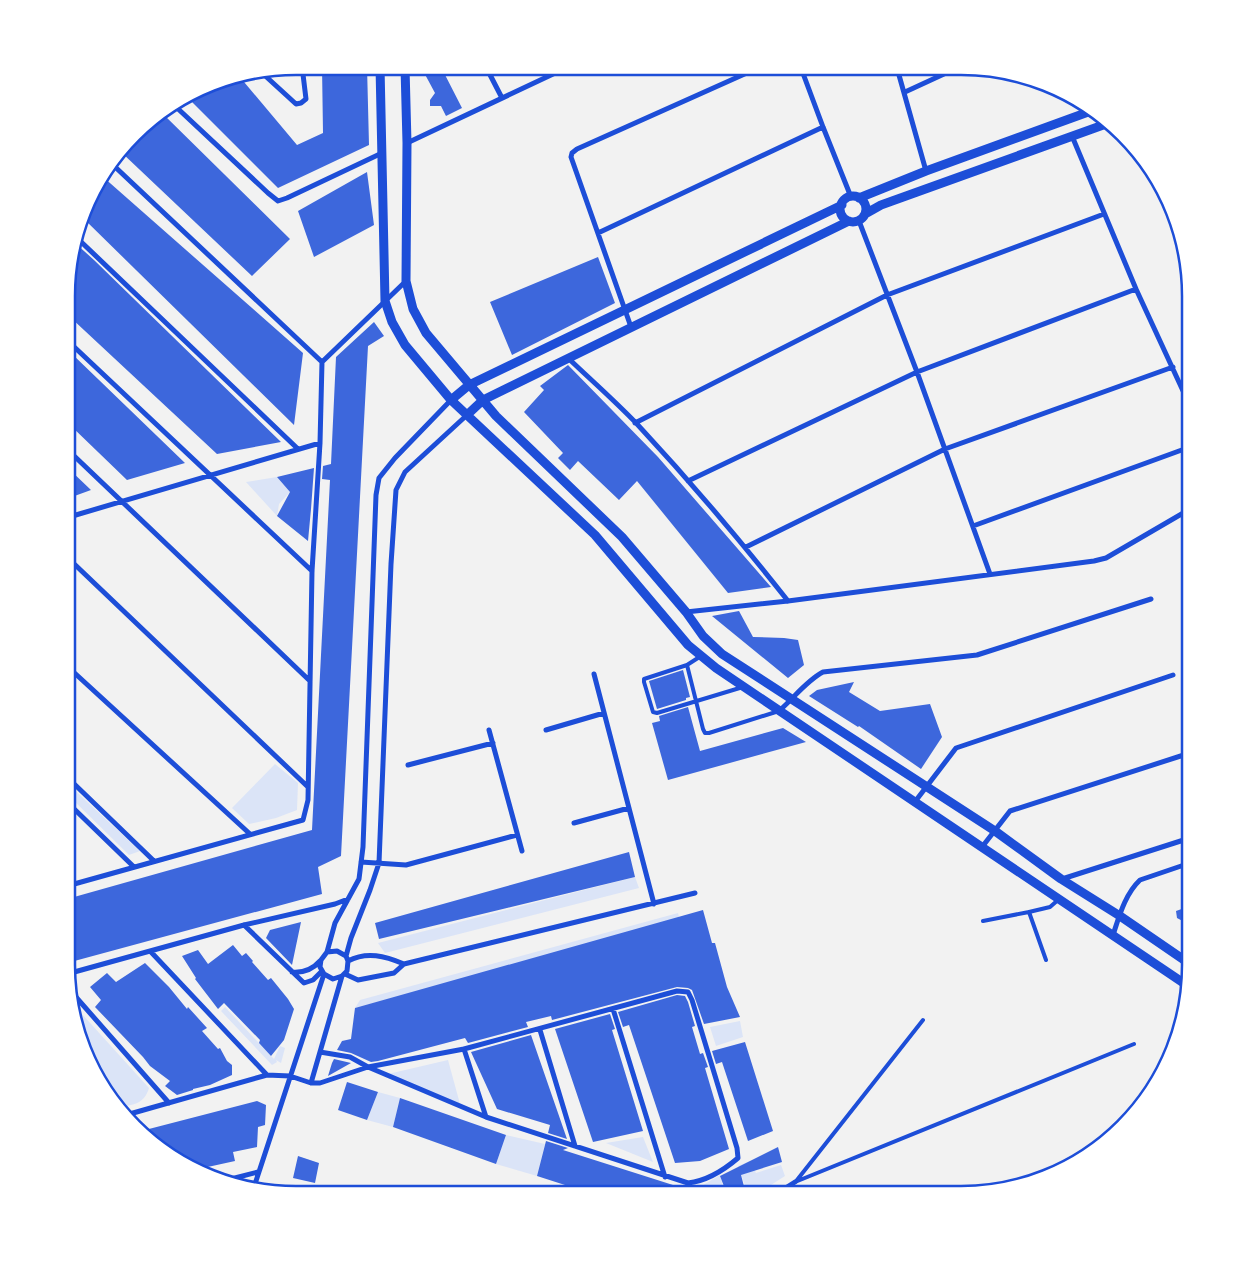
<svg xmlns="http://www.w3.org/2000/svg" width="1257" height="1261" viewBox="0 0 1257 1261" font-family="'Nunito Sans',sans-serif">
	<style>
		.green { fill: #dbe4f7 }
		.building { fill: #3d67dc }
		.lines { fill: none; stroke-linecap: round; stroke-linejoin: round }
		.service { stroke: #1d4ed8; stroke-width: 4 }
		.minor { stroke: #1d4ed8; stroke-width: 5 }
		.tertiary { stroke: #1d4ed8; stroke-width: 9 }
		.rim { fill: none; stroke: #1d4ed8; stroke-width: 2.5 }
	</style>
	<rect width="100%" height="100%" fill="#f2f2f2"/>
	<!-- green -->
	<path class="green" d="M277 477 290 492 279 504 277 516 246 482Z
		M275 764 298 783 297 810 276 818 249 824 232 808Z
		M68 784 140 851 129 855 68 795Z
		M635 877 639 888 385 953 378 943Z
		M678 913 680 921 355 1008 360 1000Z
		M72 1003 149 1088C144 1105 133 1104 118 1108L114 1104 79 1039Z
		M225 1007 274 1059 280 1046 285 1048 281 1063 276 1060 277 1062 272 1065 221 1011Z
		M740 1021 743 1037 716 1046 710 1027Z
		M448 1060 460 1104 388 1074Z
		M378 1092 400 1098 393 1127 367 1120Z
		M506 1135 545 1144 537 1176 496 1164Z
		M643 1137 653 1162 606 1143Z
		M750 1161 756 1173 781 1165 785 1176 757 1194H748L738 1166Z
		M720 1175 725 1194H693V1191Z"/>
	<!-- building -->
	<path class="building" d="M322 66H367L369 145 278 188 188 98 222 79 239 76 297 145 323 133Z
		M421 67H441L462 108 446 116 441 106H430V100L435 93Z
		M162 113 290 239 252 276 121 152 145 123Z
		M367 172 374 225 314 257 298 211Z
		M102 176 303 353 294 425 83 218 97 182Z
		M74 242 94 260 281 442 217 454 70 317 71 252Z
		M598 257 615 303 512 355 490 302Z
		M374 322 384 336 368 346 341 856 318 867 322 894 67 963V899L312 830 330 480 322 479 323 466 331 464 336 357Z
		M70 352 185 463 127 480 70 425Z
		M568 365 658 457 771 587 728 593 637 481 619 500 578 461 570 470 558 458 563 453 524 412 544 390 540 386Z
		M314 468 311 509 308 541 277 516 290 492 277 477Z
		M69 469 91 490 69 498Z
		M739 611 753 637 784 638 798 640 804 665 788 678 712 616Z
		M683 670 690 697 686 698V700L657 709 649 681Z
		M854 682 849 692 880 711 930 704 942 737 921 769 859 726 858 727 809 696 817 690Z
		M688 707 700 751 783 728 806 742 668 780 652 723 660 721 659 716Z
		M629 852 635 877 379 939 375 923Z
		M1190 906V925L1177 918 1176 911Z
		M703 910 712 943H715L727 987 740 1017 704 1024 692 990 688 988 677 987 552 1020 551 1016 526 1022 528 1027 468 1043 465 1038 378 1061 371 1062 351 1053 337 1050 342 1041 351 1039 355 1008Z
		M301 922 292 965 266 938 270 930Z
		M233 945 242 956 246 953 253 961 252 962 268 980 271 978 288 999 294 1009 284 1040 271 1056 259 1043 260 1040 224 1003 218 1009 195 979 196 978 182 956 198 950 208 964Z
		M145 963 169 987 187 1009 188 1007 207 1028 202 1031 218 1049 220 1048 227 1061 232 1065V1075L210 1085 193 1089V1090L177 1095 165 1086 170 1081 150 1066 143 1057 95 1007 101 1000 90 987 107 973 116 982Z
		M677 995 685 996 688 1002 695 1026 692 1027 700 1054 703 1053 708 1067 705 1068 729 1149 700 1161 675 1163 629 1025 623 1027 618 1012Z
		M610 1014 615 1029 612 1030 643 1131 593 1142 555 1029Z
		M531 1035 567 1139 548 1133 550 1125 497 1109 471 1052Z
		M745 1042 773 1131 748 1141 722 1062 716 1064 712 1051Z
		M334 1059 351 1063 328 1076 332 1063Z
		M347 1082 378 1092 367 1120 338 1110Z
		M400 1098 506 1135 496 1164 393 1127Z
		M257 1101 266 1105 265 1125 258 1127 257 1147 233 1152 235 1161 194 1170 145 1130Z
		M546 1141 568 1148 563 1150 695 1192V1194H593L537 1176Z
		M778 1147 782 1162 741 1175 746 1194H727L720 1176Z
		M298 1156 319 1163 315 1183 293 1178Z"/>
	<g class="lines">
		<!-- service -->
		<path class="service" d="M701 656 687 665 703 729 705 733H709L779 711
			M687 665 644 679V682L653 712 657 713 743 687
			M983 921 1029 912
			M1046 960 1029 912 1050 907 1058 900
			M797 1180 923 1020
			M795 1182 1134 1044"/>
		<!-- minor -->
		<path class="minor" d="M486 67 502 98
			M801 68 823 127 851 197
			M897 68 926 171
			M261 72 296 104 301 103 306 99 302 66
			M905 92 957 68
			M175 106 268 193 278 201 287 198 382 153
			M1072 136 1136 289 1190 406
			M407 143 568 67
			M112 164 322 362
			M859 221 917 372 990 574
			M598 233 823 127
			M76 237 298 449
			M631 327 571 157 572 153 577 149 758 68
			M70 343 312 571
			M568 358C591 380 615 401 637 424 690 481 740 540 788 601
			M635 423 887 295 1104 214
			M70 452 310 681
			M688 481 917 372 1136 289
			M69 517 320 443
			M973 526 1190 447
			M746 547 945 449 1173 367
			M69 559 308 787
			M686 612 788 601 1094 561 1106 558 1190 509
			M68 667 250 834
			M594 674 654 904
			M779 711C794 698 806 681 823 672L977 655 1151 599
			M489 730 522 851
			M546 730 604 713
			M408 765 493 743
			M68 778 154 861
			M68 803 134 867
			M914 803 956 748 1173 675
			M574 823 629 808
			M982 847 1010 811 1190 753
			M361 862 406 865 517 835
			M1062 879 1190 838
			M67 886 303 820 308 800 312 571 320 443 322 362 406 281
			M244 925 304 983 313 980 322 971
			M1113 935C1119 917 1125 894 1140 880L1190 863
			M151 952 267 1075
			M327 952 337 951 346 956
			M348 961C367 951 385 956 404 964
			M292 972C304 973 313 969 320 961
			M67 974 244 925 335 904 348 899
			M324 974 333 979 342 976
			M345 974 358 980 394 973 404 964 695 893
			M68 988 169 1103
			M613 1009 665 1177
			M540 1030 575 1146
			M464 1049 486 1117
			M311 1083 342 976 347 971 348 961 346 956 351 938 370 890 379 863 391 564 396 490 405 472 467 415
			M126 1115 267 1075 290 1076 311 1083H320L368 1067 464 1049 677 991 688 992 692 1000 737 1148 738 1158C724 1170 706 1181 688 1183L486 1117 368 1067 350 1057 320 1052
			M227 1180 258 1172
			M254 1187 324 974 320 967 321 960 327 952 335 923 359 879 363 847 376 495 379 478 395 458 451 400
			M776 1194 795 1182"/>
		<!-- tertiary -->
		<path class="tertiary" d="M380 66 385 301 392 322 405 345 451 400 595 535 688 645 716 668 1188 986
			M405 67 407 143 406 281 413 309 426 333 496 416 622 537 686 612 703 636 722 654 995 831 1061 879 1120 916 1190 964
			M840 209a13 13 0 1 1 26 0a13 13 0 1 1-26 0Z
			M859 198 926 171 1091 111
			M865 214 881 205 1106 124
			M451 400 469 385 842 205
			M467 415 483 400 849 221"/>
	</g>
	<!-- crop -->
	<path d="M0 0H1257V1261H0ZM296 75H961A221 221 0 0 1 1182 296V965A221 221 0 0 1 961 1186H296A221 221 0 0 1 75 965V296A221 221 0 0 1 296 75Z" fill="#fff" fill-rule="evenodd"/>
	<path class="rim" d="M296 75H961A221 221 0 0 1 1182 296V965A221 221 0 0 1 961 1186H296A221 221 0 0 1 75 965V296A221 221 0 0 1 296 75Z"/>
</svg>
